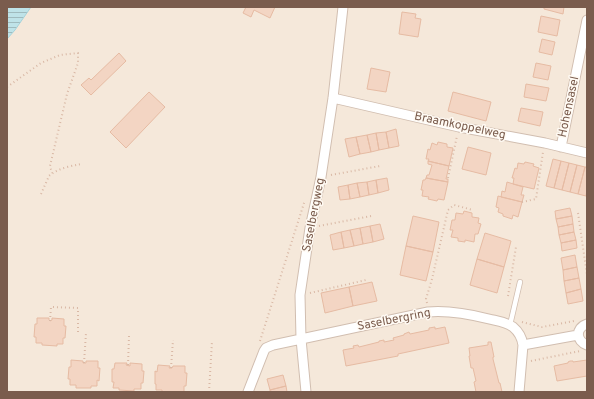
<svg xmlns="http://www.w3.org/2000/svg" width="594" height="399" viewBox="0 0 594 399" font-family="Overpass,sans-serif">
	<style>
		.residential { fill: #f5e8da }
		.water { fill: url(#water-rules); stroke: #a5d3da }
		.building { fill: #f3d5c3; stroke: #e6bba3 }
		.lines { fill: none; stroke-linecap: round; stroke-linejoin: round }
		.service-casing { stroke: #d1beb0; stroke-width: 6 }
		.minor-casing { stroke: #d1beb0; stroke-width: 11 }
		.path { stroke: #d9b8a5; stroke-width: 2; stroke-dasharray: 1 3; stroke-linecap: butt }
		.service { stroke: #fff; stroke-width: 4.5 }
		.minor { stroke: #fff; stroke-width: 9 }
		.labels { text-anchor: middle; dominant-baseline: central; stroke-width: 3; stroke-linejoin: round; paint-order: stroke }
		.street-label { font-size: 12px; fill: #7a5c4d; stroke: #fffaf3 }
	</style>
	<defs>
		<pattern id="water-rules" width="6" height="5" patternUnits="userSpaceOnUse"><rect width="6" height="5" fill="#bfe3e8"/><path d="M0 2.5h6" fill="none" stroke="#a0bbbe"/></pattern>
	</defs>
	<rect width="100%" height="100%" fill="#fdf6ec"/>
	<!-- residential -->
	<path class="residential" d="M31 7H587V392H7V39L15 30Z"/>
	<!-- water -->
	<path class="water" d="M7 7H31L15 30 7 39Z"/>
	<!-- building -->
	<path class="building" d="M246 7H275L270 18 254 10 251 17 243 13Z
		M544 7H564L563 14 544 9Z
		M402 12 416 14 415 18 421 19 418 37 399 34Z
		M541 16 560 20 557 36 538 32Z
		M542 39 555 42 552 55 539 52Z
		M119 53 126 61 91 95 81 85 89 78 91 80Z
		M536 63 551 66 548 80 533 77Z
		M371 68 390 72 386 92 367 89Z
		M526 84 549 88 546 101 524 97Z
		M149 92 165 107 126 148 110 132Z
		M453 92 491 102 486 121 448 111Z
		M521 108 543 112 540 126 518 121Z
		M396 129 399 146 389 148 386 132Z
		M386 132 389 148 379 150 376 133Z
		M376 133 379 150 371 152 367 135Z
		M367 135 371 152 360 154 356 137Z
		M356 137 360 154 349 157 345 139Z
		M438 142 447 144V147L453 148 449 166 428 161 429 159H426L428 149 430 150 432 143 437 145Z
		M468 147 491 153 486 175 462 169Z
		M553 159 561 161 554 188 546 186Z
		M428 161 449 166 446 179H448V182L426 178 427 175H429L432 165 428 164Z
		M561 161 569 163 562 190 554 188Z
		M525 162 534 164 533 166 539 168 534 189 513 184 514 178H512L515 168 517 169 518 163 524 164Z
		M569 163 577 165 570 192 562 190Z
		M577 165 585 167 578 194 570 192Z
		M585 167H587V190L586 196 578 194Z
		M387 178 389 190 378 193 376 180Z
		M426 178 448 182 444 200 438 199 437 201 428 199 429 197 422 196 423 190H421L423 180H425Z
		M376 180 378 193 369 195 367 182Z
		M367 182 369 195 360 197 357 183Z
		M507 182 523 187 521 195H524L522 202 501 197 502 191 505 192Z
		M357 183 360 197 350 199 348 185Z
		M348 185 350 199 340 200 338 187Z
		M498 196 522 202 518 217 513 215 512 219 503 216V214L498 212 499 208 496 207Z
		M570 208 572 216 556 219 555 211Z
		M464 211 472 213V217L479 218 478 223 481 224 478 234H475L474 242 465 240V242L458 241V238L451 237 453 230H450L452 220H455L456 213 463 214Z
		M413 216 439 222 433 252 406 246Z
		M572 216 573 224 558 227 556 219Z
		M380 224 384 239 373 242 370 226Z
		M573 224 574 232 559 235 558 227Z
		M370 226 373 242 363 244 360 228Z
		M360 228 363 244 354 246 350 230Z
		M350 230 354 246 344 248 341 232Z
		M341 232 344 248 333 250 330 235Z
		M574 232 576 240 561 243 559 235Z
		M485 233 511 241 504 267 477 259Z
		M576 240 577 248 562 251 561 243Z
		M406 246 433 252 426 281 400 275Z
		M575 255 577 267 563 270 561 258Z
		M477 259 504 267 497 293 470 285Z
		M577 267 579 278 564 281 563 270Z
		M579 278 581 289 566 293 564 281Z
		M372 282 377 301 353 306 349 287Z
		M349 287 353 306 325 313 321 293Z
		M581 289 583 301 568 304 566 293Z
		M37 318H49V320L50 321 52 320V318L64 319V326H66L65 338H63V344H57V346L42 345V343H36V337H34L35 324H37Z
		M435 327V329L445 327 449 343 398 354V356L346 366 343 350 354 348 353 346 358 345 359 347 379 342V341L384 340V342L394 340 393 338 404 335V334L409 332 410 334 429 330V328Z
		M488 342H491L494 357H493V359L499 383H500L502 392H476L474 382 476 381 473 368H471L469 356H470L469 348 488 345Z
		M71 360 83 361V363H86V361H98V368H100L99 381 97 380V386H91V388H76V385H70V379H68L69 367H71Z
		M587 360V376L557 381 554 366 568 363V362L570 361H573V362Z
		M115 363H127L126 365 130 366V363L142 364V371H144L143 383H141V389H134V391L119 390V388H113L114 382H112V369H114Z
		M158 365 170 366 169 368H172L173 366H185V373H187L186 386H184V392H162V390H156V384H155V371L157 372Z
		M283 375 286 386 270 390 267 379Z
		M286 386 287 392H270V390Z"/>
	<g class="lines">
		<!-- service casing -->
		<g class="service-casing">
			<path id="service" d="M510 325 520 282"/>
		</g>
		<!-- minor casing -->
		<g class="minor-casing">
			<path id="minor" d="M333 98 459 127 545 143 587 153
				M561 147 587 20
				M587 324C575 328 576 341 587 345
				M523 345 578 335
				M248 392 264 351 266 348 273 345 428 312C449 310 469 314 489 319 497 321 506 322 513 327 519 332 522 338 523 345L519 392
				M306 392 301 339 300 295 310 228 321 177 333 98 343 7"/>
		</g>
		<!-- path -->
		<path class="path" d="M7 87 41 63 60 55 78 53V63L67 94 50 166 52 173
			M331 175 380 166
			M448 178 457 136
			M41 194 49 176C58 168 71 166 81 164
			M522 202 536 199 543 152
			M578 213 587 275
			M319 226 371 216
			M310 293 366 280
			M508 296 516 247
			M427 303 426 299 432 279 448 210 454 205 473 210
			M50 321 51 307 78 308V332
			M522 322 542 327 574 321
			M260 341 305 200
			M531 361 580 351
			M84 363 86 333
			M128 365 129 336
			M171 368 173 340
			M209 392 212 341"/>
		<!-- service -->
		<use href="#service" class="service"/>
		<!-- minor -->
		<use href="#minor" class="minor"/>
	</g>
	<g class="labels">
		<!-- street labels -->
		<g class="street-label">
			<text transform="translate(569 107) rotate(-78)">Hohensasel</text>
			<text transform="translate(460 126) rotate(12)">Braamkoppelweg</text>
			<text transform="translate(314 215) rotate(-79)">Saselbergweg</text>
			<text transform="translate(394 320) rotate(-11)">Saselbergring</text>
		</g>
	</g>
	<!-- border -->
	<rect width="594" height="399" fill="none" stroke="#7a5c4d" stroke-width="16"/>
</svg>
